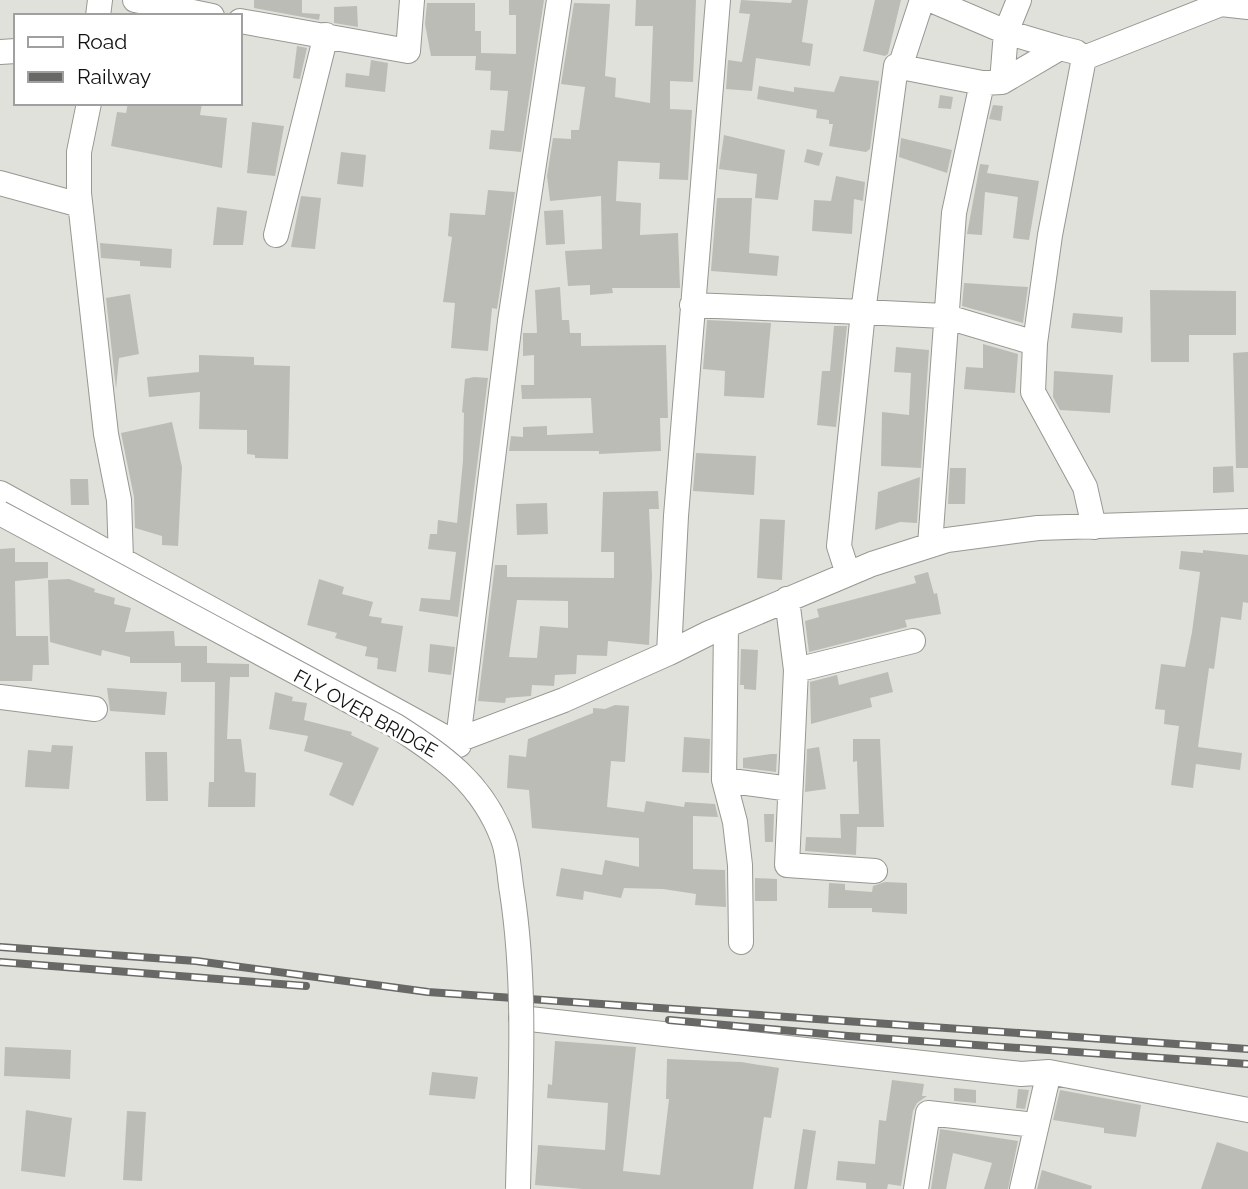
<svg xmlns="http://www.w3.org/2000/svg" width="1248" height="1189" viewBox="0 0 1248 1189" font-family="Raleway,sans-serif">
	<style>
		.building { fill: #bbbcb6; fill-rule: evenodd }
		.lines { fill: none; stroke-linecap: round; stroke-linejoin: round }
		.minor-casing { stroke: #969892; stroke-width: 26 }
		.minor { stroke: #fff; stroke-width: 24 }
		.rail-casing { stroke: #686966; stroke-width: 8 }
		.rail { stroke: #fff; stroke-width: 5; stroke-dasharray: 16; stroke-linecap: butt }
		.minor-bridge-casing { stroke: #969892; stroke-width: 26; stroke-linecap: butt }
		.minor-bridge { stroke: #fff; stroke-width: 24 }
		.labels { text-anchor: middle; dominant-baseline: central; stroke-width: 6; stroke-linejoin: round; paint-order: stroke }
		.street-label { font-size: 19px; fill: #10110f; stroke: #fff }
	</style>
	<rect width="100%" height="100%" fill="#e0e1db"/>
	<!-- building -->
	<path class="building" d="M254 0H302V13L320 14 319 20 254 8Z
		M509 0H544L521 152 489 149 491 130 504 131 508 91 490 90 491 71 475 70 476 56H431L425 24 427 3H475V31H481V53L516 54V15H509Z
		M636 0H696L693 82 670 81V109L692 110 688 180 659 179 660 163 618 161 616 201 641 203 640 235 678 233 680 288H612L613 293 590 295V285L568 286 565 251 602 249 601 196 550 201 547 176 553 138 571 139V130H579L585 87 561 84 574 3 610 4 605 76 616 78 615 97 650 103 653 26H635Z
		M741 0 791 3 792 0H808L802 42 813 44 810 66 756 58 752 91 726 89 728 60 742 62 750 14 739 13Z
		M875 0H901L888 54 885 56 863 51Z
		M357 6 358 27 334 23V7Z
		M297 46 307 48 300 79 293 78Z
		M371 60 388 63 385 92 345 87 346 73 369 76Z
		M840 76 879 81 870 149 866 152 829 146 833 124H829V120L816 118 817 110 757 99 759 86 794 92V87L834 92Z
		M940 95 953 97 951 109 938 108Z
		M128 103H202L200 115 227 118 222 168 111 146 117 112 126 113Z
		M993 105 1003 106 1001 121 989 119Z
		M252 122 284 126 275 176 247 173Z
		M724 135 785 150 778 200 755 198 757 174 719 169Z
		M901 138 952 150 947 173 899 157Z
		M807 149 823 153 819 166 804 162Z
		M341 152 366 155 363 187 337 184Z
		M980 164 989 165 987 173 1039 181 1029 240 1013 238 1018 197 985 192 982 235 967 234Z
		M836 176 865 182 863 201 854 199 852 234 812 231 814 200 831 201Z
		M488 190 515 192 497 309 492 308 488 351 451 348 455 303 443 302 452 237 448 236 450 213 485 215Z
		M301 196 321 198 315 249 291 247Z
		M717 198H752L749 253 779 256 777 276 711 271Z
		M217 207 247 211 243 245H213Z
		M563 210 565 244 546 245 544 211Z
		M100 243 172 249 171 268 140 266V261L101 258Z
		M964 283 1028 287 1023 323 962 306Z
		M560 287 562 320H569L570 333H581V346L666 345 668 418H660L661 451 599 454V451H509L511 436 523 437V427L547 426V435L593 433 591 398 522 399 521 385H534V355L523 356V333H537L535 290Z
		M1150 290 1236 291V335H1189V362H1151Z
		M130 294 139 354 119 358 116 389 106 298Z
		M1073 313 1123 317 1122 333 1071 328Z
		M707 320 771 323 764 398 724 396 725 371 703 369Z
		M834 326H847L836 427 817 425 822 371H830Z
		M983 344 1018 354 1015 393 964 389 966 367 983 368Z
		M896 347 929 350 921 468 881 466 882 412 909 415 911 373 894 372Z
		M1248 352V468H1236L1233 353Z
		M199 355 254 357V365L290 366 288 459 255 458V455L247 454V430L199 429 200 392 149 397 147 377 199 372Z
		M1054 371 1113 375 1110 413 1060 410 1053 397Z
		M474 377 488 378 458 617 419 611 421 598 450 600 456 552 428 549 430 534H437L438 520 457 523 463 461 464 413 462 412 465 379Z
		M172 422 182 467 178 546 162 545V536L135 528 134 497 121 433Z
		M696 453 756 456 754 495 693 491Z
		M1233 466 1234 492 1213 493V467Z
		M950 468H966L965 504H948Z
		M920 477 917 523 900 522 875 530 878 492Z
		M70 479H88L89 505H71Z
		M658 491 659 509H649L652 576 649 645 608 641 607 656 577 655 576 674 555 675 554 686 532 685 531 696 506 698 505 703 478 701 495 565H507V577L614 578V552H601L603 492ZM517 600 568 601V628L540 626 537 658 509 657Z
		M547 503 548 534 517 535 516 504Z
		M760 519 785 520 782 580 757 578Z
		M15 548V562H48V578L15 581 16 636H48L49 665H33L32 681H0V549Z
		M1203 550 1248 555V603L1243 602 1241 620 1221 617 1214 669 1209 668 1198 747 1242 753 1240 770 1196 764 1193 788 1171 785 1179 726 1164 724 1165 710 1155 709 1161 664 1185 667 1192 632 1200 572 1179 569 1181 551 1203 553Z
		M928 572 934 594 937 593 941 614 905 620 907 627 809 652 805 621 819 617 817 609 916 583 914 576Z
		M69 579 95 589 94 592 115 598 114 604 131 608 125 632 174 631 175 646H207V663L249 664V677H230L227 739H241L245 772 256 773 255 807H208L209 782H214L215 682H181V663H130V657L102 650 101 656 50 642 48 580Z
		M319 579 344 587 342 594 373 602 369 616 382 618 381 623 403 626 396 672 377 669 378 658 365 656 367 647 335 638 337 633 307 625Z
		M430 644 455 647 451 675 428 672Z
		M741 649 758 650 756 690 744 689V685H740Z
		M888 672 893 692 870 698 872 707 811 724 810 682 837 675 839 685Z
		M107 688 167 692 165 715 110 711Z
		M275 692 293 697 292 701 307 703 304 720 352 732 351 735 379 748 353 806 329 795 343 763 304 751 308 736 269 729Z
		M615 705 629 706 625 762 611 761 607 807 644 812 646 801 684 807 685 802 715 804 718 817 693 816V869L725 870 726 907 695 905 696 894 663 889 624 888 621 898 584 891 583 900 556 896 561 868 602 875 605 860 639 867V838L532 828 529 790 507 788 509 755 526 757 528 739 593 713V708L605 709Z
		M684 737 710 739 709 773 682 772Z
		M853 739H880L884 827H857L856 855 805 851 806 837 841 838 840 814H859L857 761 853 762Z
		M52 745 73 746 69 789 25 787 28 750 51 752Z
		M819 747 826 789 805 792 807 749Z
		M145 752H167L168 801H146Z
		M771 754H777L776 772 743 768V758Z
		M764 814H774L773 842H765Z
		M755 878 777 879V901H755Z
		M885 882 907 883V914L872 912V908H828L829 883 845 884V890L872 892 873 886Z
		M555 1041 636 1047 623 1171 660 1175 669 1099H666L667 1059 741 1062 779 1068 771 1118 764 1117 753 1189H583L535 1185 538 1145 605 1150 608 1103 547 1098 548 1084 552 1085Z
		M5 1047 71 1050 70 1079 4 1076Z
		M432 1072 478 1077 475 1099 429 1095Z
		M892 1080 924 1084 922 1096H927L917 1103 913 1111 901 1186 888 1184 887 1189H866V1183L836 1180 838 1161 875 1164 879 1120 886 1121Z
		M954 1088 976 1090V1103L954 1101Z
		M1018 1089 1029 1090 1025 1109 1016 1108Z
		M1060 1090 1141 1105 1136 1137 1104 1133V1128L1053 1120Z
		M26 1110 72 1118 65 1177 21 1171Z
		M127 1111 146 1112 142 1181 123 1180Z
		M803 1129 816 1131 807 1189H794Z
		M940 1129 1018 1141 1008 1189H984L992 1163 953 1153 946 1189H931Z
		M1217 1142 1248 1152V1189H1201Z
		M1042 1170 1092 1186 1091 1189H1037Z"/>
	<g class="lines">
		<!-- minor casing -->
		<g class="minor-casing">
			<path id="minor" d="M135 0 212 16
				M718 0 676 516 669 653 709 633 872 564 947 540 1038 528 1248 521
				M922 0 901 64 896 66 863 312 944 316 1035 343 1033 392 1085 487 1094 527
				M931 0 1006 32 1060 48
				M98 16 100 0
				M240 21 408 51 412 0
				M0 52 16 51
				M896 66 982 83 954 213 930 545
				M1002 82 1006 32 1019 0
				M982 83 1002 82 1060 48 1076 52 1084 58 1221 4 1248 7
				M89 103 79 152V193L106 434 119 500 121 559
				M0 183 80 205
				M276 235 326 35
				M692 305 863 312 839 546 848 574
				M1035 343 1050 235 1084 58
				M0 493 459 745 458 740 564 700 669 653
				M787 599 796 670 787 865 875 871
				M726 626 724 780 735 822 740 865 741 942
				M796 670 913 641
				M0 697 95 709
				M458 740 510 321 559 0
				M724 780 790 789
				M521 1018 1021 1074 1049 1072 1248 1110
				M916 1189 928 1113 1035 1125
				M1022 1189 1049 1072"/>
		</g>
		<!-- minor -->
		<use href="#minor" class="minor"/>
		<!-- rail casing -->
		<g class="rail-casing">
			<path id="rail" d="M0 947 196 961 428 992 1248 1049
				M0 962 306 986
				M669 1020 848 1036 1248 1064"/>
		</g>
		<!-- rail -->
		<use href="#rail" class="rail"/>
		<!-- minor-bridge casing -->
		<g class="minor-bridge-casing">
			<path id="minor-bridge" d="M0 513 396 726C444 757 482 783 503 839 509 855 509 875 512 892 527 990 520 1090 518 1189"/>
		</g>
		<!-- minor-bridge -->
		<use href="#minor-bridge" class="minor-bridge"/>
	</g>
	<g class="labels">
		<!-- street labels -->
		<g class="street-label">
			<text transform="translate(366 713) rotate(29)">FLY OVER BRIDGE</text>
		</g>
	</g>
	<!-- legend -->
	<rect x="14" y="14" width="228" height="91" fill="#ffffff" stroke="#9fa09f" stroke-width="2"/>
	<rect x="28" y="37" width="35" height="10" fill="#ffffff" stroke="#9fa09f" stroke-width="2"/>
	<text x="77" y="49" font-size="21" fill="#10110f">Road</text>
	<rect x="28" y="72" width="35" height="10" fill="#686966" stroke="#9fa09f" stroke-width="2"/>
	<text x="77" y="84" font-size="21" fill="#10110f">Railway</text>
</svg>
